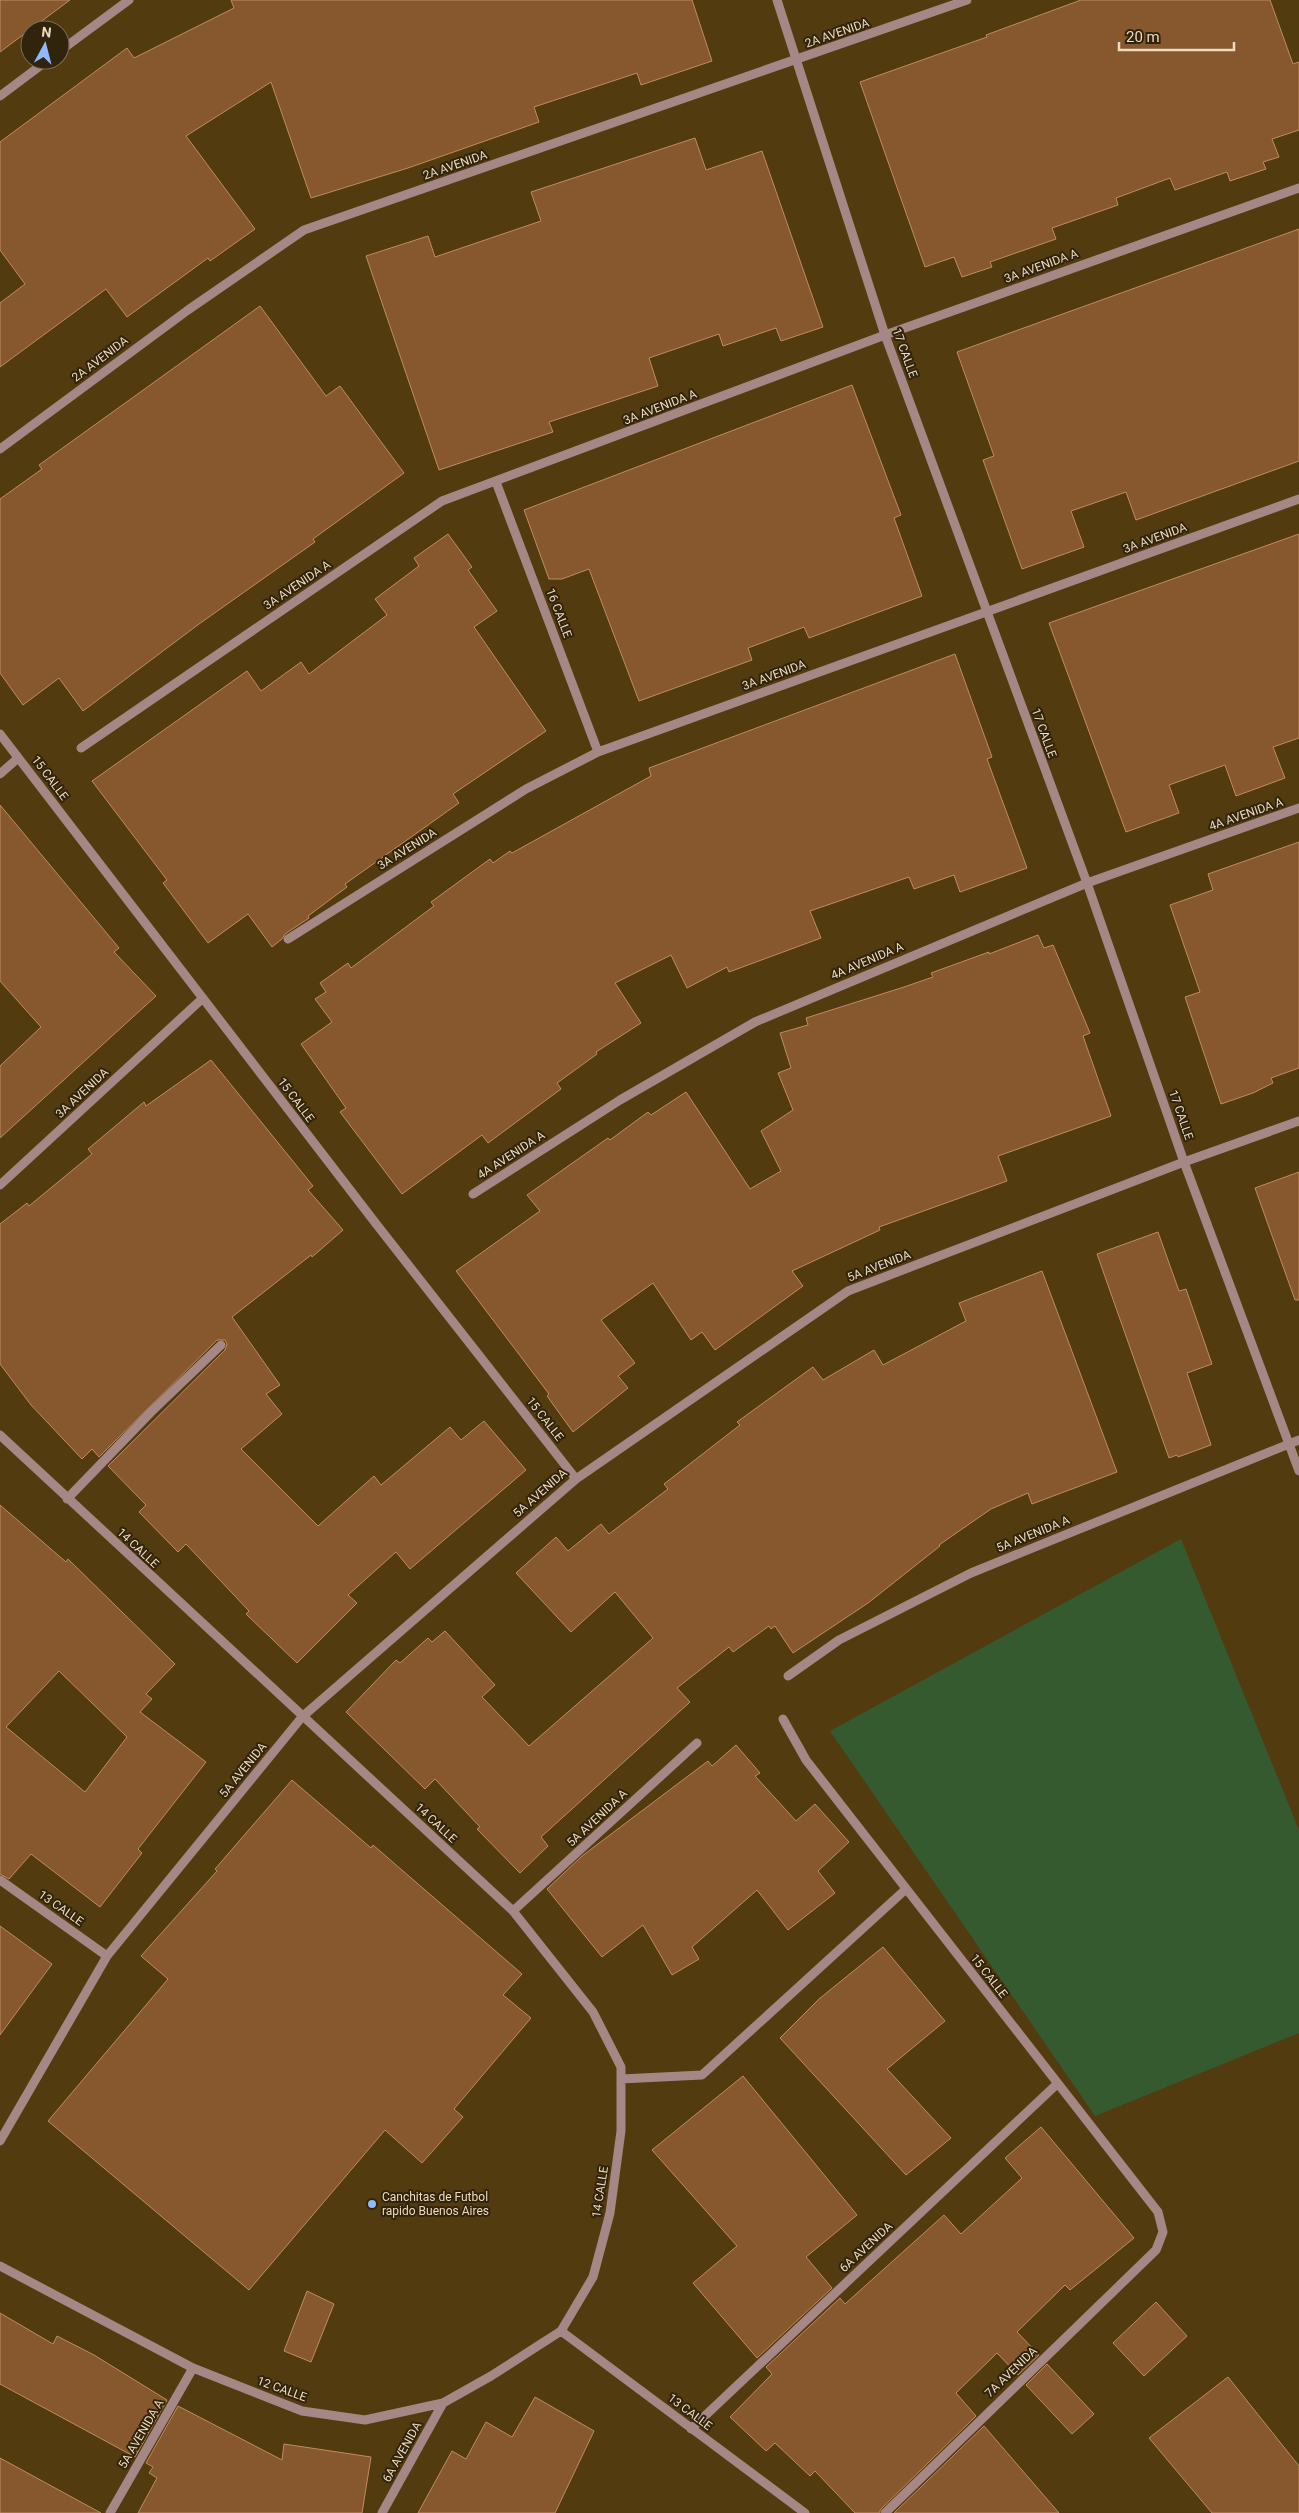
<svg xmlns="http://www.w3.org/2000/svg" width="1299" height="2513" viewBox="0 0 1299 2513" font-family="Roboto,sans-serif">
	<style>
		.green { fill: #365a2f }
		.building { fill: #87582e; stroke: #bf8c61; fill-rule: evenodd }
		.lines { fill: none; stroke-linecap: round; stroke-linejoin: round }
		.minor { stroke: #a58785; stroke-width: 9 }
		.poi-dot { fill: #90b8fd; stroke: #31240c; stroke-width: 2 }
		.labels { text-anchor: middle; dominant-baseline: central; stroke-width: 4; stroke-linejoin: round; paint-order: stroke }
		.street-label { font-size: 12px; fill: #ecdbbf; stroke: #31240c }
		.poi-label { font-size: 12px; fill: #ecdbbf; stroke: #31240c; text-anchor: start }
	</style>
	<rect width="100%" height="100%" fill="#523b0e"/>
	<!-- green -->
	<path class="green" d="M1181 1539 1299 1830V2033L1095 2116 830 1731Z"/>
	<!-- building -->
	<path class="building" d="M0 0H70L0 52Z
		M231 0H692L712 61 641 85 637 73 534 107 539 122 408 168 311 198 271 82 186 136 255 229 210 261 208 258 127 317 106 289 0 367V303L25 284 0 250V142L127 48 134 58 234 8Z
		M1081 0H1270L1293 64 1299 62V130L1272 139 1279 157 1263 162 1266 169 1230 181 1227 172 1175 190 1170 178 1116 198 1118 205 1052 228 1056 239 990 262 992 267 962 277 954 257 925 267 860 82 987 37 986 35Z
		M695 138 706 170 762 151 823 327 781 341 776 328 723 346 719 334 649 358 658 386 549 422 553 432 439 470 366 256 428 236 435 257 541 221 531 192Z
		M1299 229V461L1136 520 1126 492 1071 511 1084 547 1022 569 983 460 994 456 957 352Z
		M260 306 326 396 340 386 404 473 313 539 315 542 199 624 83 711 59 678 23 705 0 673V499L42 469 39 465Z
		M852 385 901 515 894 518 922 596 809 638 804 627 748 648 752 660 639 701 589 569 562 579H549L524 510Z
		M448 534 472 567 468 570 497 611 474 627 546 731 453 794 459 803 345 884 347 887 308 916 309 918 285 934 282 939 272 947 248 914 208 943 163 883 167 880 92 781 247 671 261 691 301 662 309 674 387 615 375 599 419 566 414 558Z
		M1299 534V738L1273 747 1285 778 1236 796 1225 765 1169 785 1179 813 1126 832 1049 623Z
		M955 654 992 757 987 759 1027 868 960 892 954 875 914 889 909 877 810 911 821 938 729 972 727 967 687 988 671 955 615 983 641 1023 596 1052 597 1054 557 1083 561 1089 488 1143 482 1135 402 1194 340 1112 346 1108 301 1044 332 1022 315 999 326 992 320 983 348 963 351 968 434 906 431 902 490 859 493 863 510 851 512 853 651 776 649 768Z
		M0 805 119 948 114 952 156 996 0 1138V1066L41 1027 0 981Z
		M1299 842V1068L1271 1078 1273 1083 1253 1093 1221 1104 1185 997 1200 992 1170 905 1213 890 1208 874Z
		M1038 935 1044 948 1053 945 1090 1033 1083 1036 1111 1116 998 1156 1007 1181 879 1227 880 1230 792 1271 803 1286 715 1350 702 1332 691 1340 653 1283 601 1320 635 1363 618 1376 628 1388 573 1432 547 1396 549 1394 456 1271 540 1211 527 1195 608 1138 610 1140 648 1112 651 1115 686 1092 750 1189 781 1171 761 1131 793 1110 778 1073 791 1068 780 1033 808 1025 806 1018 904 987 933 977 931 973 989 952V954Z
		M211 1060 313 1186 308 1190 343 1230 312 1257 311 1255 232 1317 280 1385 266 1394 282 1414 241 1449 318 1526 374 1476 381 1485 450 1427 461 1440 484 1421 526 1470 410 1569 396 1552 348 1595 357 1603 297 1663 246 1614 249 1611 186 1544 178 1552 139 1512 146 1505 108 1466 225 1350 227 1344 225 1340H217L99 1457 92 1449 82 1459 31 1405 0 1364V1224L27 1203 29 1206 92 1154 88 1149 144 1102 146 1106Z
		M1299 1172V1300H1295L1255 1188Z
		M1158 1232 1179 1291 1186 1289 1212 1364 1187 1373 1211 1445 1178 1457 1177 1455 1169 1458 1097 1254Z
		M1042 1271 1117 1472 1032 1504 1028 1493 991 1509 939 1545 940 1546 868 1603 793 1653 775 1626 771 1629 769 1626 733 1652 729 1647 677 1688 690 1702 541 1837 548 1846 520 1873 477 1829 480 1827 435 1779 425 1789 346 1712 396 1660 400 1663 428 1638 432 1642 445 1631 495 1685 482 1697 529 1746 653 1638 615 1592 571 1632 516 1573 556 1537 568 1551 601 1524 609 1534 668 1489 664 1484 740 1425 737 1422 813 1367 823 1380 874 1350 883 1365 966 1321 959 1303Z
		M0 1505 66 1562 68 1559 175 1664 146 1694 152 1699 140 1712 206 1762 138 1849 142 1853 100 1907 31 1854 9 1879 0 1874ZM59 1671 127 1737 85 1792 6 1727Z
		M736 1745 760 1773 755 1776 796 1821 815 1804 849 1842 818 1871 835 1893 788 1930 757 1890 692 1947 699 1959 672 1975 643 1925 602 1957 547 1889 582 1856 708 1761 712 1766Z
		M292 1780 371 1848 373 1845 522 1974 503 1995 531 2018 454 2109 463 2117 422 2163 385 2130 249 2290 48 2121 168 1979 141 1956 217 1871 215 1869Z
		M0 1926 52 1964 0 2035Z
		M883 1947 945 2021 887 2069 951 2138 906 2175 780 2038 819 1999Z
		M743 2076 857 2215 806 2257 832 2288 757 2358 693 2283 737 2246 652 2150Z
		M1041 2127 1134 2238 1070 2290 1065 2285 1017 2332 1039 2355 1018 2375 997 2353 956 2393 976 2416 881 2509 879 2513H855L815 2471 810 2476 775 2443 766 2451 730 2417 772 2374 766 2367 840 2298 845 2304 944 2215 961 2234 1022 2178 1005 2158Z
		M307 2291 334 2304 311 2362 284 2351Z
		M1156 2302 1187 2336 1144 2376 1113 2343Z
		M0 2313 53 2344 57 2336 94 2355 167 2400 135 2457 0 2384Z
		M1047 2364 1094 2414 1072 2434 1026 2385Z
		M1228 2377 1299 2466V2513H1212L1149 2438Z
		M535 2397 594 2431 555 2513H418L452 2451 466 2459 486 2422 512 2437Z
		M178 2406 282 2460 284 2444 371 2457 362 2513H138L157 2478 149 2473 153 2467 146 2463Z
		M984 2426 1059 2513H894Z
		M0 2458 101 2513H0Z"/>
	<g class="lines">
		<!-- minor -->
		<path class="minor" d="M777 0 885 335 1087 883 1184 1162 1299 1471
			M60 51 129 0
			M0 96 48 60
			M0 449 188 310 304 230 967 0
			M496 482 598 752
			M0 734 377 1225 576 1479
			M81 748 442 501 885 335 1299 188
			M0 774 18 758
			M288 939 526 789 598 752 1299 499
			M0 1185 203 998
			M473 1194 620 1100 755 1022 1087 883 1299 808
			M0 1435 513 1911 593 2012 621 2067V2131L610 2213 593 2277 561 2331 491 2376 443 2403 365 2420 302 2411 193 2368 0 2266
			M67 1499 151 1412 221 1345
			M788 1676 839 1640 971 1573 1299 1440
			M783 1719 806 1760 1158 2212 1163 2232 1156 2250 885 2513
			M0 1880 107 1956
			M513 1911 697 1743
			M621 2079 702 2075 906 1889
			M0 2141 107 1956 302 1717 576 1479 848 1291 1184 1162 1299 1121
			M561 2331 805 2513
			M691 2429 1057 2084
			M110 2513 193 2368
			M382 2513 443 2403"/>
	</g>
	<!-- markers -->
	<circle class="poi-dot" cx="372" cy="2204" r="5"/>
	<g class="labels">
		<!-- street labels -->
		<g class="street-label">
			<text transform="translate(837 33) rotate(-19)">2A AVENIDA</text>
			<text transform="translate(455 165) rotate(-19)">2A AVENIDA</text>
			<text transform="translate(1041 266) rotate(-20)">3A AVENIDA A</text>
			<text transform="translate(905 353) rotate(70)">17 CALLE</text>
			<text transform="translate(100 359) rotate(-37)">2A AVENIDA</text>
			<text transform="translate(660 407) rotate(-21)">3A AVENIDA A</text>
			<text transform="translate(1155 538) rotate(-20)">3A AVENIDA</text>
			<text transform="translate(297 585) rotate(-34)">3A AVENIDA A</text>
			<text transform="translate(559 613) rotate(69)">16 CALLE</text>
			<text transform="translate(774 675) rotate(-20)">3A AVENIDA</text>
			<text transform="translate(1044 733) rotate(70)">17 CALLE</text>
			<text transform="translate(50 778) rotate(53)">15 CALLE</text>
			<text transform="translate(1246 814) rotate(-19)">4A AVENIDA A</text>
			<text transform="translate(407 849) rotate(-32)">3A AVENIDA</text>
			<text transform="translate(867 961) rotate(-23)">4A AVENIDA A</text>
			<text transform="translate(82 1093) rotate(-43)">3A AVENIDA</text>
			<text transform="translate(296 1100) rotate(53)">15 CALLE</text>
			<text transform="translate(1181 1115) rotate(71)">17 CALLE</text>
			<text transform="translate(511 1155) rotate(-33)">4A AVENIDA A</text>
			<text transform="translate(879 1266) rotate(-21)">5A AVENIDA</text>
			<text transform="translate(545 1419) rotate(52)">15 CALLE</text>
			<text transform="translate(540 1493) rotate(-41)">5A AVENIDA</text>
			<text transform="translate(1033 1534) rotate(-22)">5A AVENIDA A</text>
			<text transform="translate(138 1548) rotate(43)">14 CALLE</text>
			<text transform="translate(243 1770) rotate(-51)">5A AVENIDA</text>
			<text transform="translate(597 1818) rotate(-43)">5A AVENIDA A</text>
			<text transform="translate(436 1823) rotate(43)">14 CALLE</text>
			<text transform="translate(61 1908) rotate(35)">13 CALLE</text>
			<text transform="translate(989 1976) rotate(52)">15 CALLE</text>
			<text transform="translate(600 2192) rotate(-81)">14 CALLE</text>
			<text transform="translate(866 2247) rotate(-43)">6A AVENIDA</text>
			<text transform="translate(1011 2372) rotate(-44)">7A AVENIDA</text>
			<text transform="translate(282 2389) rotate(20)">12 CALLE</text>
			<text transform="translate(690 2412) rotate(37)">13 CALLE</text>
			<text transform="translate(141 2434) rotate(-60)">5A AVENIDA A</text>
			<text transform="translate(402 2452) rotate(-61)">6A AVENIDA</text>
		</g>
		<!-- poi labels -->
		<g class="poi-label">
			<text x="382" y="2197">Canchitas de Futbol<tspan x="382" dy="14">rapido Buenos Aires</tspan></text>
		</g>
	</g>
	<!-- north arrow -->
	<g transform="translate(45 45) rotate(7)"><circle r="24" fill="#31240c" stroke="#7c6d54"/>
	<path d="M0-4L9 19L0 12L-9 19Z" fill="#90b8fd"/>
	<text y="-8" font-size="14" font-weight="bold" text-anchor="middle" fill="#ecdbbf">N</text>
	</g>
	<!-- scale -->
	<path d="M1119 42v8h115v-8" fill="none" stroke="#ecdbbf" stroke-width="2.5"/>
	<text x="1126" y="42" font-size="15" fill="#ecdbbf" stroke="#31240c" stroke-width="4" paint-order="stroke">20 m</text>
</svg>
